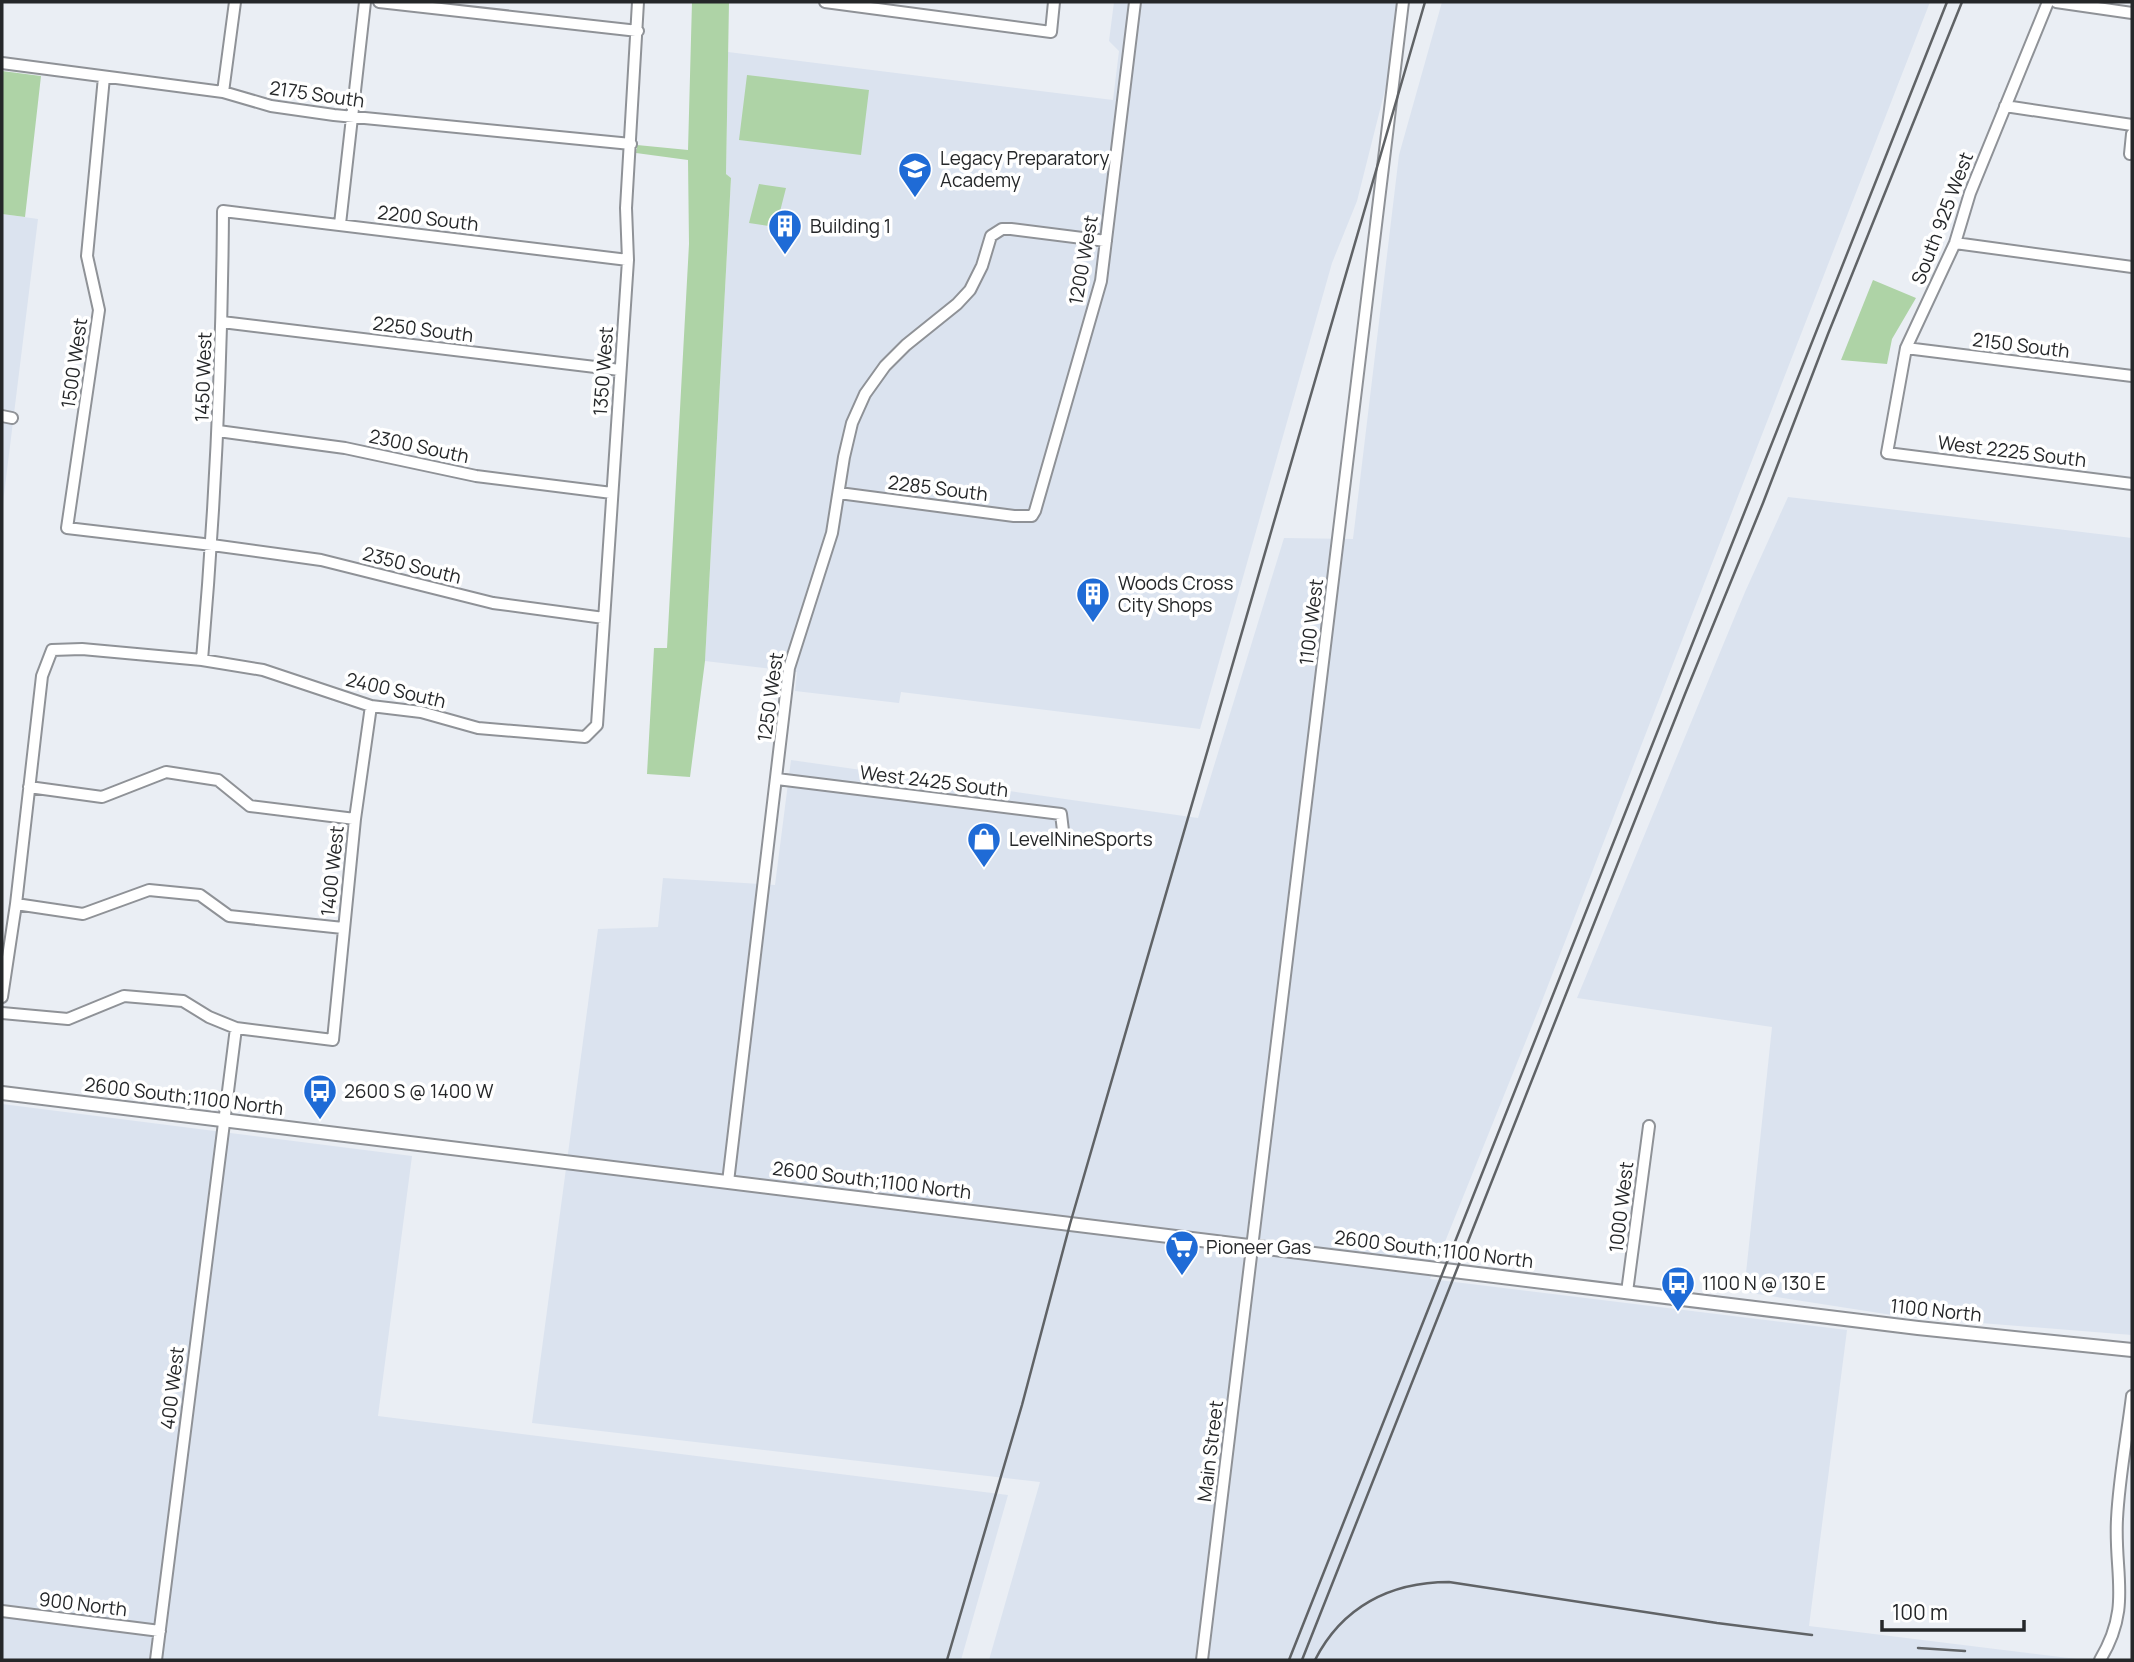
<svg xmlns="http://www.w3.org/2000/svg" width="2134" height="1662" viewBox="0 0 2134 1662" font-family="Manrope,sans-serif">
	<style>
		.built { fill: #dbe3ef }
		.green { fill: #aed3a6 }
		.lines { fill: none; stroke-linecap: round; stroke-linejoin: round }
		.minor-casing { stroke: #8f9297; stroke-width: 14 }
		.major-casing { stroke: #8f9297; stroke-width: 16 }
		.minor { stroke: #fff; stroke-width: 10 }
		.major { stroke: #fff; stroke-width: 12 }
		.rail { stroke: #606366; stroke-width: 2.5 }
		.labels { text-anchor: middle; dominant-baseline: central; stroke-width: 7; stroke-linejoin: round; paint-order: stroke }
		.street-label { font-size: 19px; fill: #252729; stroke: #fff }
		.poi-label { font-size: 19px; fill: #252729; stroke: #fff; text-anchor: start }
	</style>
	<rect width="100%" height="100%" fill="#eaeef4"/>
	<!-- built -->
	<path class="built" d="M1114 2H1399L1387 82 1357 201 1332 263 1200 729 901 692 899 703 795 691 797 672 705 661 731 178 726 174 728 52 1113 100 1119 51 1109 41Z
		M1442 2H1930L1540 1006 1430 1279 1847 1330 1809 1626 2085 1660H989L1040 1482 532 1423 598 929 658 927 663 878 775 885 791 760 1198 818 1284 538 1353 539 1399 155Z
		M2 214 38 219 2 511Z
		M1788 497 2132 538V1335L1905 1317 1744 1292 1772 1027 1577 998 1745 592Z
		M2 1104 412 1156 378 1416 1008 1495 961 1660H2Z"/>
	<!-- green -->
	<path class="green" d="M692 2H729L726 174 731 178 705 661 690 777 647 774 654 648H667L689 244 688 160 636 153 637 145 688 150Z
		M2 71 41 76 25 217 2 214Z
		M747 75 869 90 861 155 739 140Z
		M759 184 786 188 776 227 749 223Z
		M1873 280 1916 298 1892 339 1887 364 1841 360Z"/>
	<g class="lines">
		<!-- minor casing -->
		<g class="minor-casing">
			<path id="minor" d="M379 2 638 31
				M825 2 1051 32 1054 2
				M2048 2 1970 193 1955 243 1906 348 1887 453 2132 484
				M2056 2 2132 13
				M2 63 223 92 271 106 334 115 631 144
				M104 77 87 256 99 310 67 528 212 545 321 560 493 603 604 618
				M223 92 235 2
				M2005 106 2132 125
				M2130 154 2132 134
				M340 224 365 2
				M1955 243 2132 267
				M222 322 620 370
				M1906 348 2132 376
				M2 416 12 418
				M218 431 345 448 476 476 612 493
				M839 493 1014 516H1032L1035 511 1101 281 1135 2
				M202 660C215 510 222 361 223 211L628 260
				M777 779 1061 814 1064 839
				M29 787 102 797 166 772 218 780 250 806 355 819
				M16 904 83 914 149 890 200 895 229 916 343 928
				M2 997 16 904 42 676 52 650 82 649 202 660 263 670 371 706 421 712 478 728 585 737 597 725 628 260 626 208 638 2
				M2 1013 68 1019 124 996 183 1001 209 1017 236 1028 333 1040 355 819 371 706
				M728 1182 789 668 832 533 844 457 852 423 865 394 885 366 906 345 957 304 970 290 982 266 991 236 1002 229H1011L1106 241
				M1627 1292 1649 1126
				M2 1611 160 1631
				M156 1660 236 1028
				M1202 1660 1403 2
				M2100 1660C2132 1607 2114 1575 2117 1519 2119 1478 2127 1437 2132 1396"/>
		</g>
		<!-- major casing -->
		<g class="major-casing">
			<path id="major" d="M2 1093 1918 1328 2132 1350"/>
		</g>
		<!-- minor -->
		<use href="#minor" class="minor"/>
		<!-- major -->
		<use href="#major" class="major"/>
		<!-- rail -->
		<path class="rail" d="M1918 1648 1965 1651
			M947 1660 1022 1405 1070 1224 1425 2
			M1289 1660 1947 2
			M1302 1660 1685 694 1763 503 1828 334 1962 2
			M1315 1660C1342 1607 1390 1582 1449 1582L1717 1623 1812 1635"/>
	</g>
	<!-- icons -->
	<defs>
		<g id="school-pin" transform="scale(1.75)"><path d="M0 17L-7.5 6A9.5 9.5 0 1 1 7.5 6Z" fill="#1f6bd6" stroke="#fff"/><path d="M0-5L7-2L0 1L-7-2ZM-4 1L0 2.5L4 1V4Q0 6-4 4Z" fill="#fff"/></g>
		<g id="building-pin" transform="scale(1.75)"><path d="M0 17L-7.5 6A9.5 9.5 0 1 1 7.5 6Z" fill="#1f6bd6" stroke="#fff"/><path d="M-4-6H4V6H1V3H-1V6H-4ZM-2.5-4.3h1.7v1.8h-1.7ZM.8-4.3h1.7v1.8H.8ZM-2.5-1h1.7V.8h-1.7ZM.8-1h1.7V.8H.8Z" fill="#fff"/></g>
		<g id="shop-pin" transform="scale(1.75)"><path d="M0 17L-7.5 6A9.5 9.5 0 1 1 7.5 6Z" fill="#1f6bd6" stroke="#fff"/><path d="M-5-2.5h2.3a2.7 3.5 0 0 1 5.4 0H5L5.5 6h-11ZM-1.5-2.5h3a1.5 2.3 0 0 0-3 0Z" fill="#fff"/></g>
		<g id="bus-pin" transform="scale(1.75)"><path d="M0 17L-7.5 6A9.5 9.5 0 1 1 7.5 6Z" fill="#1f6bd6" stroke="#fff"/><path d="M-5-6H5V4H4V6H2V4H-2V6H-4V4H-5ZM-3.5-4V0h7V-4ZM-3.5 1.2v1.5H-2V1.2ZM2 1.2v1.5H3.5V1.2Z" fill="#fff"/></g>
		<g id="supermarket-pin" transform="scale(1.75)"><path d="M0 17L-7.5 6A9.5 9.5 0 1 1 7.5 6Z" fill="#1f6bd6" stroke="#fff"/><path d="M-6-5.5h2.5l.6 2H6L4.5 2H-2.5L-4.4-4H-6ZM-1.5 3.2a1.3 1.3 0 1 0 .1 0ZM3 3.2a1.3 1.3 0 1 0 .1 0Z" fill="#fff"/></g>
	</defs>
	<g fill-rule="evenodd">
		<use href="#school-pin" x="915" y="169"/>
		<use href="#building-pin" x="785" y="226"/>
		<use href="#building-pin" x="1093" y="594"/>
		<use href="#shop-pin" x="984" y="839"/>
		<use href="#bus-pin" x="320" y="1091"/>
		<use href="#supermarket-pin" x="1182" y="1247"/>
		<use href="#bus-pin" x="1678" y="1283"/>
	</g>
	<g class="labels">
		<!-- street labels -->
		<g class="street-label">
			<text transform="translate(317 94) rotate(8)">2175 South</text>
			<text transform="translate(428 218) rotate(7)">2200 South</text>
			<text transform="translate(1942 218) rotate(-69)">South 925 West</text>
			<text transform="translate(1083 260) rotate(-80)">1200 West</text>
			<text transform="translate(423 329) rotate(7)">2250 South</text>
			<text transform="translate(2021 345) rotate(7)">2150 South</text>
			<text transform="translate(74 363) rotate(-82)">1500 West</text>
			<text transform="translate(603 371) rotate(-86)">1350 West</text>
			<text transform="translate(203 377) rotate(-88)">1450 West</text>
			<text transform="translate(419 446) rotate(12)">2300 South</text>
			<text transform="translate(2012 451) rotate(7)">West 2225 South</text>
			<text transform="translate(938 488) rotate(7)">2285 South</text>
			<text transform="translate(412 565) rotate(14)">2350 South</text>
			<text transform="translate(1311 622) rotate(-83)">1100 West</text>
			<text transform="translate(396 690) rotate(13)">2400 South</text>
			<text transform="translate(770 697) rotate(-82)">1250 West</text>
			<text transform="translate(934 781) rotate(7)">West 2425 South</text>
			<text transform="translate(332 871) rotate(-84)">1400 West</text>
			<text transform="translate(184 1096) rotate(7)">2600 South;1100 North</text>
			<text transform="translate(872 1180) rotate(7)">2600 South;1100 North</text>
			<text transform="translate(1621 1207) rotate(-83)">1000 West</text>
			<text transform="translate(1434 1249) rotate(7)">2600 South;1100 North</text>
			<text transform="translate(1936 1310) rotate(6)">1100 North</text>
			<text transform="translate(172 1388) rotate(-83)">400 West</text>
			<text transform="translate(1210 1451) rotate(-83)">Main Street</text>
			<text transform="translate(83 1604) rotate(7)">900 North</text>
		</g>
		<!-- poi labels -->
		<g class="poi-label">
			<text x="940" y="158">Legacy Preparatory<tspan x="940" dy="22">Academy</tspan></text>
			<text x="810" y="226">Building 1</text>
			<text x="1118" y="583">Woods Cross<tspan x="1118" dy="22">City Shops</tspan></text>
			<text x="1009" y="839">LevelNineSports</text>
			<text x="344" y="1091">2600 S @ 1400 W</text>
			<text x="1206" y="1247">Pioneer Gas</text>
			<text x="1702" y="1283">1100 N @ 130 E</text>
		</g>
	</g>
	<!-- border -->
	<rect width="2134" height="1662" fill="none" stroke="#252729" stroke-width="7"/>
	<!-- scale -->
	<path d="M1882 1620v10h142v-10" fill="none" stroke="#252729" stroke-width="3.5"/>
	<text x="1892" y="1620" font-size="21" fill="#252729" stroke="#ffffff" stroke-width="5" paint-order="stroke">100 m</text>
</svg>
